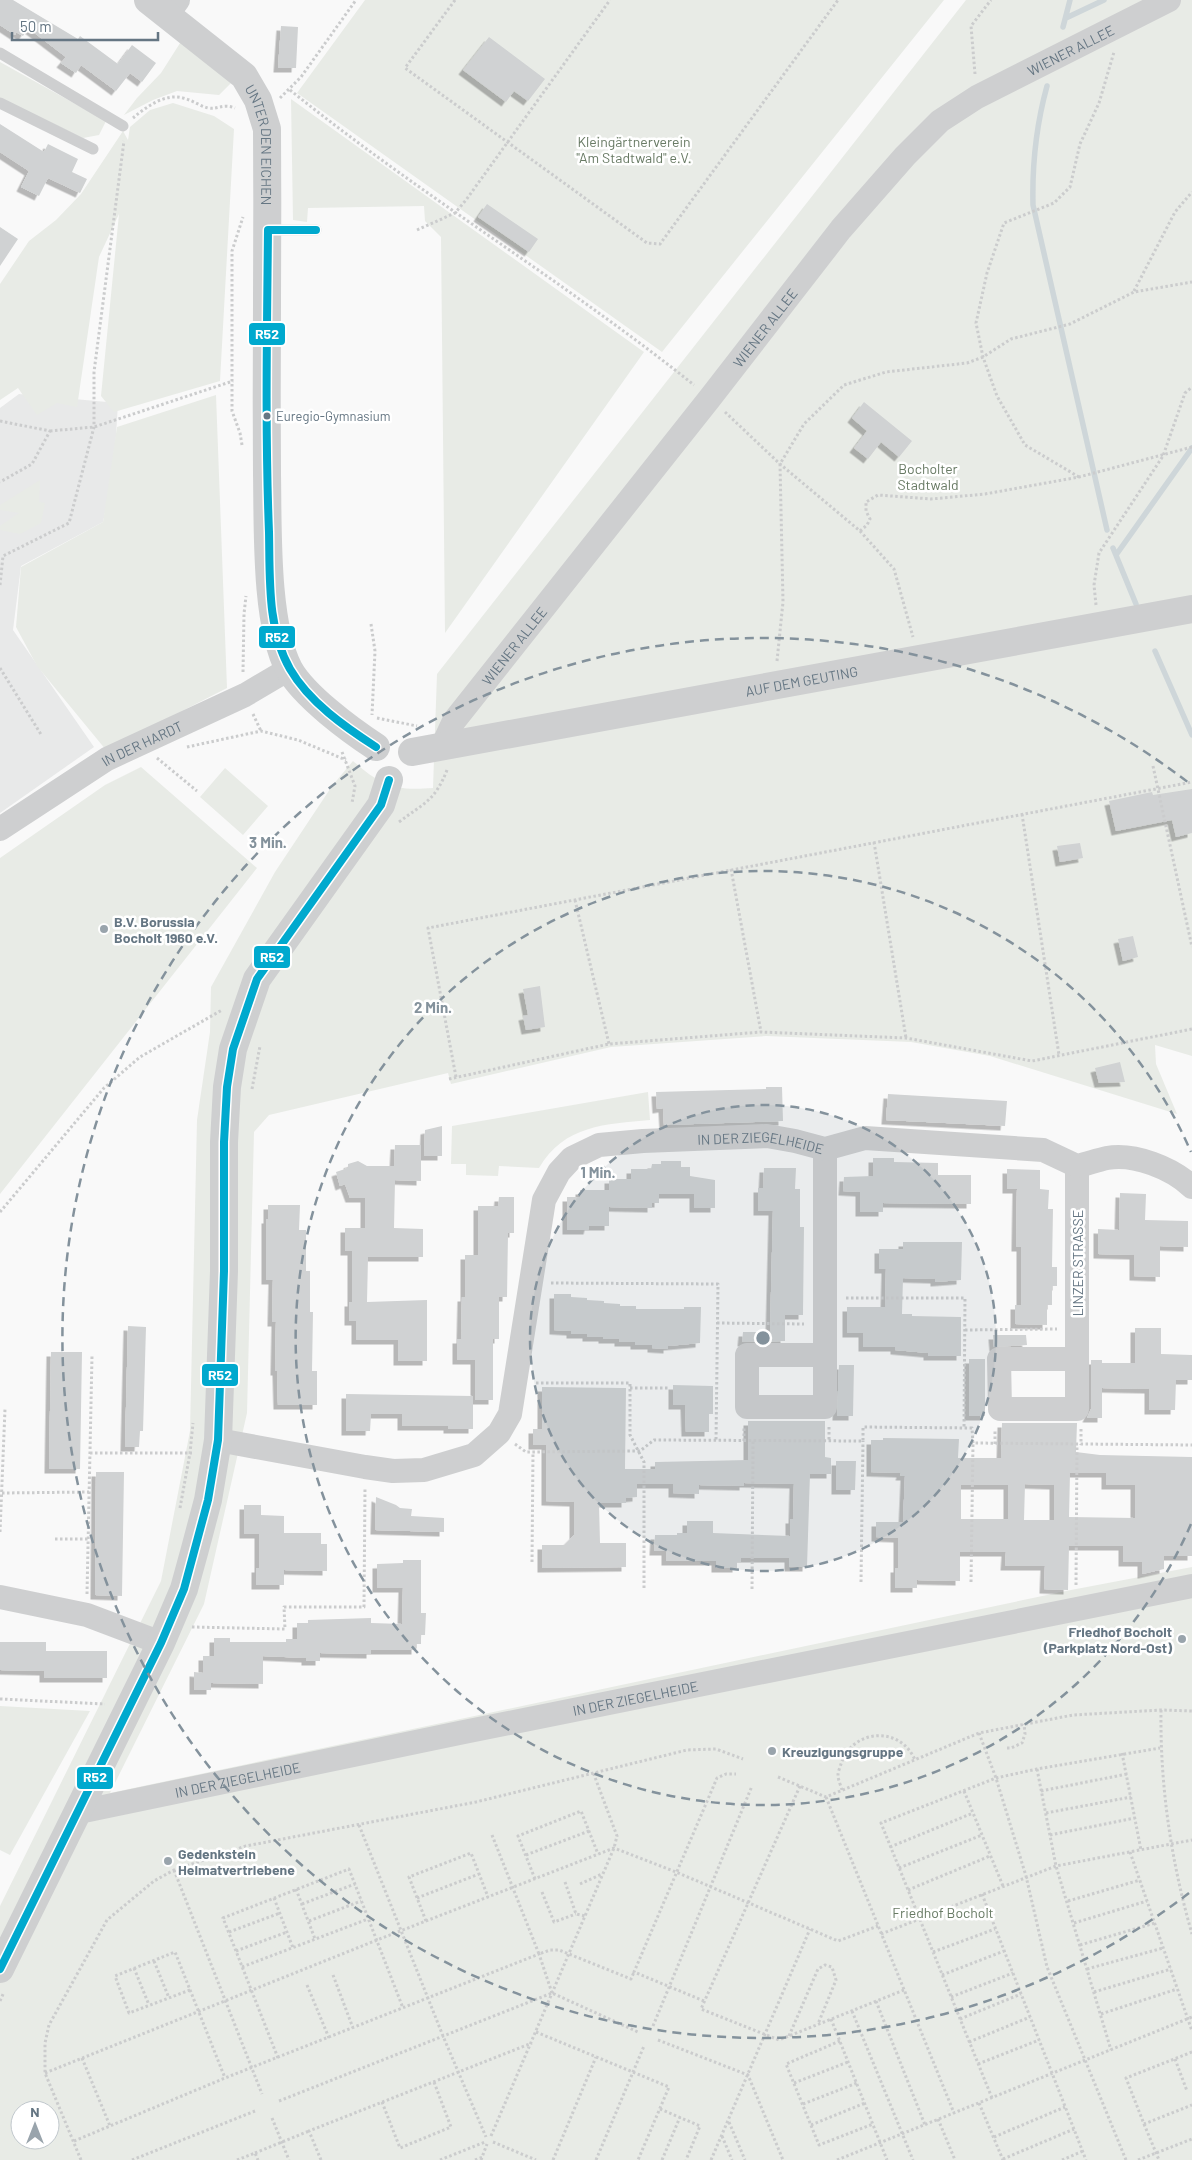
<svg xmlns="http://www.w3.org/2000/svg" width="1192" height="2160" viewBox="0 0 1192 2160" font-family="Barlow,sans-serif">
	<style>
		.built { fill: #e8e9e9 }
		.green { fill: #e8ebe6; fill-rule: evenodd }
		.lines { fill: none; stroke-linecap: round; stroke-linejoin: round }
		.stream { stroke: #ced6d9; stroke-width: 5.5 }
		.building { fill: #d0d2d3; fill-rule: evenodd; filter: url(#shadow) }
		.path { stroke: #cbcccd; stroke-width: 3; stroke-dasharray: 2.5 2.5; stroke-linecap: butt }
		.service { stroke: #cecfd0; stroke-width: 11 }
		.minor { stroke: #cecfd0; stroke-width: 24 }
		.tertiary { stroke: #cecfd0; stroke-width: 28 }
		.bus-1-casing { stroke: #fff; stroke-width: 11 }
		.bus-1 { stroke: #00a9ce; stroke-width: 8 }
		.ring { fill: none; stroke: #84929c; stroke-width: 2.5; stroke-dasharray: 9 6 }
		.bus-dot { fill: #657683; stroke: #fff; stroke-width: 2 }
		.poi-dot { fill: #99a4ac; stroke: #fff; stroke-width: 2 }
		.labels { text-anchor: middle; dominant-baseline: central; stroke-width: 5; stroke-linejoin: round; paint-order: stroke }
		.bus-label { font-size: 13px; fill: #657683; stroke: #fff; text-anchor: start }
		.street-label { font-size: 14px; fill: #657683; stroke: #fff }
		.park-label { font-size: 14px; fill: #687a64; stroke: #fff }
		.poi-label { font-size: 14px; font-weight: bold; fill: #657683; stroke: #fff; text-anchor: start }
		.centre { fill: #84929c; stroke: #fff; stroke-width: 2.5 }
		.ring-label { font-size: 15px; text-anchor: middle; font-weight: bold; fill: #84929c; stroke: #fff; stroke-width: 5; stroke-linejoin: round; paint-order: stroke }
		.line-badge { stroke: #fff; stroke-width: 2 }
		.badge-label { font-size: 14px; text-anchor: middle; font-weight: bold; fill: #fff }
	</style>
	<defs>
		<filter id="shadow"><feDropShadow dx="-4.5" dy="4.5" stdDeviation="0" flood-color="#0004"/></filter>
	</defs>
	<rect width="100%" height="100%" fill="#f9f9f9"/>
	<!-- built -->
	<path class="built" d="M19 394 118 403 114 469 103 522 21 566 13 630 94 747 0 813V408Z"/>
	<!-- green -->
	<path class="green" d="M365 0H944L662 352 297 93Z
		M966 0H1192V1056L1155 1045 1156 1064 1177 1114 990 1056 911 1042 766 1036 611 1047 451 1084 448 1073 269 1115 254 1132 247 1413 204 1604 110 1793 1071 1590 1192 1567V2160H0V1906L161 1581 190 1431 197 1120 210 1032 211 987 275 872 332 786 353 761C382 786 394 791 433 788L437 674ZM20 2110H50V2140H20Z
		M182 40 232 82 219 95 177 91 153 100 124 115 137 98 161 73Z
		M0 62 106 121 99 135 83 138 0 98Z
		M291 99 644 352 445 633 441 237 425 221 424 206 308 208 307 222 293 220Z
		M173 103 214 116 234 129 220 381 114 412 101 396 119 214 99 257 77 407 57 403 37 415 18 388 0 400V284L29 241 56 220 81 194 123 131 128 140 130 127 150 110Z
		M216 395 227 688 106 750 37 666 16 627 21 567 103 522 117 427Z
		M40 480 39 502 45 503 41 523 20 534 0 530V526L19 513 0 510V505Z
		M141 767 257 868 0 1194V858L105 785Z
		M225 768 268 806 243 835 200 797Z
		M648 1092 650 1120C606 1124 564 1125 539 1168L499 1166 498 1176 466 1175V1164H451L452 1126Z
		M0 1706 90 1711 10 1855 0 1850Z"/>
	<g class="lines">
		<!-- stream -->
		<path class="stream" d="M1066 18 1104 0
			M1063 27 1070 0
			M1047 86C1036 126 1032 165 1033 205L1107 530
			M1113 548 1136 604
			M1116 555 1192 448
			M1155 651 1192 735"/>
	</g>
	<!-- building -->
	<path class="building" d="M0 0H13L78 39 80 36 118 64 132 45 156 63 142 82 130 73 116 91 81 65 76 73 61 63 66 57 28 28 23 36 16 32 15 35 0 25Z
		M281 26 298 27 296 68H278Z
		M489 37 545 79 528 101 514 91 506 102 463 70Z
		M0 124 44 152 48 144 78 159 72 172 87 179 80 193 48 178 39 196 21 187 29 171 0 152Z
		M487 204 538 239 529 252 478 217Z
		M0 227 18 239 0 266Z
		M864 402 912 441 899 457 881 442 868 459 854 448 867 431 852 418Z
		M1192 789V833L1176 837 1172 820 1116 831 1109 801 1152 792 1153 795Z
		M1080 843 1083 858 1060 862 1057 846Z
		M1133 936 1138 957 1123 961 1118 939Z
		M540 986 545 1027 526 1030 523 1016 528 1015 523 989Z
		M1120 1062 1125 1082 1099 1083 1095 1068Z
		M766 1087H782L783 1121 664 1125 663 1108 657 1109 656 1092 766 1089Z
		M888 1094 1007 1101 1005 1126 886 1120Z
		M442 1126V1156H424L425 1130Z
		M395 1145H421V1181L395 1180 394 1228 423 1229V1257H368L367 1302 427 1300V1361H398V1340H356V1321H349V1302H352V1251H345V1228H365V1198H350L345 1184 340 1186 336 1172 348 1168V1164L358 1161 367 1166H394Z
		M873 1158H894V1162L938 1163V1175H971V1204L883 1203V1212H860V1192L843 1191 844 1177 873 1176Z
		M661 1161H681V1167H690V1176L715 1180V1208H694V1194H659V1203H652V1208L609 1207V1226H589L588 1230H567V1197H580V1190H609V1179H631V1169H651L652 1164H661Z
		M764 1168H796L795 1189H800V1227H804L803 1315H785V1341L742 1342 743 1332H770L773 1211H758V1188H763Z
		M1007 1169 1040 1170V1189L1049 1190 1048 1209H1053L1052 1267H1057V1286H1052V1305H1047V1325L1015 1324V1305H1021V1247H1016L1017 1189H1007Z
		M1120 1193 1146 1194 1145 1220 1188 1221V1247L1160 1246V1277L1134 1276V1255L1098 1254V1229L1119 1230Z
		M499 1197H514V1233H508L507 1297H499V1339H493V1400H475V1360H457V1339H461L462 1297H465V1255H478V1206H498Z
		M268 1205H300L299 1230H306V1271H310V1312H313L312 1371H317V1405H278L277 1371H275L276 1322H272L273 1280H266V1219H268Z
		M903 1242H962L961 1280 935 1282V1279L903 1278 902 1314H912V1316L961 1317V1356H928V1353L895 1350V1347H863V1333H847V1307H885L886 1269H879V1249H903Z
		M554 1294H571V1297L587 1298V1300L604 1301V1303L620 1304V1306H636V1309H684V1307H701L700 1343 668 1346V1349L652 1348V1345H635V1342H619V1339H603V1337H587V1334H571V1331L554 1330Z
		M128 1326 146 1327 143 1431H140L139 1447H125Z
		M1135 1328H1161V1354L1192 1355V1380H1176L1175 1410H1149V1389L1102 1388V1418H1087L1091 1409V1360H1102V1363H1135Z
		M993 1335H1026L1027 1345 994 1347Z
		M51 1352H82L80 1469H49Z
		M969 1359H985V1416H969Z
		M839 1365H854L853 1416H837Z
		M673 1385 713 1386V1414H709V1432H686L685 1405H673Z
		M542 1387 626 1388 625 1469H655V1462L748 1460V1421H825V1457L831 1458V1474H810L807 1567H789V1558H741V1562H737V1568H716V1561H666V1551H654L655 1535H677V1533H687V1521H713V1533L790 1536V1519H793L794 1484 744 1483V1486L699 1485V1494L673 1493V1484H637V1497L626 1498V1503H599L600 1543H626V1567L542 1568V1545H564L574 1535V1502L546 1501V1445H533V1429H542Z
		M346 1394 473 1396V1429H448V1426H402V1414H371L370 1431H346Z
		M1002 1423H1077L1076 1452 1100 1455 1192 1457V1556H1164V1569L1142 1574V1562H1123V1546H1069L1068 1590 1044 1589 1045 1566H1005L1006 1552H960V1581L917 1580V1588H895V1568H898V1538L876 1537V1522H903L905 1476H900L901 1473 871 1472V1440H883V1438L959 1439 958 1458H1001ZM1070 1473H1106V1485H1135V1518L1069 1517ZM1025 1484 1054 1485V1520H1024ZM961 1485H1008V1519H961Z
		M836 1461H856L855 1490H836Z
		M96 1472H124L122 1596 95 1595Z
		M376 1497 396 1505 400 1508 412 1509 411 1516 444 1518V1532L375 1530Z
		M244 1505H261V1515L284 1516V1533H321V1544H327V1571L284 1570V1585H256V1568H259V1534H244Z
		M403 1560H421V1613H426L425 1635H421V1644H416V1650H371V1654L320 1653V1661H306V1658L263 1656V1684L211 1683V1690H194V1672L203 1673V1656H214V1638H230V1642H286V1639H297V1623H308V1620L371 1618V1623L402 1624 403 1588H377V1564L403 1563Z
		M0 1642H46V1651H107V1678H44V1671L0 1670Z"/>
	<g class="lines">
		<!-- path -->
		<path class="path" d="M455 0 405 68 647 243 660 244 838 0
			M975 74 971 26 991 0
			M290 90C420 195 564 281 694 385
			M280 98 301 77 356 0
			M133 118C146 107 165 93 183 98 192 100 200 106 208 108 218 110 222 103 235 108
			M417 230 455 213 466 200 610 0
			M1134 291 1175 212 1192 192
			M725 412 780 464 860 531 894 569 913 637
			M0 421 50 431 32 464 0 482
			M50 431 94 427 233 381
			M242 445 240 433 232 411V251L243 217
			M1079 477 1025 445 997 396 983 357 976 323 987 273 1004 223 1054 203 1070 187 1080 144 1099 103 1114 52
			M860 531 867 525 870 519 866 511V502L878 495 931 499 985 494 1079 477 1192 447
			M0 585 3 556 69 523 94 427V372L124 141
			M1096 605 1094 585 1099 553 1163 456 1185 393 1192 387
			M371 624 375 651 372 715
			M777 661 783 602 780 464 804 424 844 385 886 372 967 363 983 357 1011 339 1070 324 1134 292 1192 282
			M0 668 42 736
			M243 672 244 614 246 596
			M253 714 261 731
			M377 718 417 726
			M187 747 261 731 298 740 346 760
			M342 752 355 786 352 803
			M157 758 197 791
			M1153 766 1192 947
			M1022 814 1059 1055
			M399 822C424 803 435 801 447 770
			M874 842 906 1038
			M731 869 761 1032
			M575 900 609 1044
			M456 1077 428 928 1192 782
			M449 1079 609 1044 761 1032 906 1038 1032 1061 1192 1029
			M252 1089 260 1046
			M0 1212 104 1088 140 1057 222 1010
			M551 1283 718 1284 716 1441
			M846 1298H965L964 1428
			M717 1323 804 1324
			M965 1330 1057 1329
			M536 1383H630V1435L644 1462V1589
			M630 1388H668
			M829 1427V1441
			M1081 1429V1445
			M744 1441V1427
			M515 1444 526 1452 640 1451 654 1440 863 1441V1427L972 1428 973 1443 1192 1445
			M995 1444V1429
			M90 1453H192
			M2 1493 89 1492
			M180 1508 190 1453 193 1423
			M0 1532 5 1409
			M55 1539H88
			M532 1562 533 1452
			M861 1582 863 1441
			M971 1582 973 1443
			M1076 1585 1077 1445
			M752 1589 753 1441
			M87 1594 92 1356
			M192 1627 285 1629 284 1607H364L365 1488
			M0 1699 105 1704
			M1161 1710C1160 1786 1171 1861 1192 1934
			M979 1733 996 1778 1026 1876 1047 1967 1126 2160
			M1007 1748H1011L1022 1743 1025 1734 1024 1724
			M1122 1753 1141 1850
			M1037 1769 1056 1866 1111 2050
			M778 1777 826 1797 979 1733 1073 1715 1161 1710 1192 1711
			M800 1786 701 2009 779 2040 904 1990
			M842 1790C841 1786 838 1780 838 1775 838 1772 840 1767 841 1764 852 1729 900 1725 915 1760
			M964 1791 1003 1886
			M1041 1791 1127 1774
			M826 1797 954 2113
			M1046 1813 1131 1797
			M359 1825 443 2036 486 2137
			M492 1835 539 1954 550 1950H559L631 1979 634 1972
			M1050 1835 1135 1818
			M890 1847 973 1813
			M1130 1852 1192 2031
			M526 1855 589 1831
			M899 1868 982 1835
			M174 1870 262 2094
			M535 1879 518 1836 581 1811 598 1854
			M565 1882 576 1914 585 1916
			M580 1884 602 1874
			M296 1889 315 1939
			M908 1890 990 1856
			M542 1892 554 1922 576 1914
			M982 1894 1086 2160
			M274 1898 293 1948
			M417 1898 479 1874
			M1068 1901 1140 1880
			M302 1904 355 1884
			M309 1921 361 1901
			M426 1921 409 1877 471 1853 488 1897
			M1074 1923 1147 1901
			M229 1932 280 1913
			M881 1934 1056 1866 1192 1840
			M1080 1945 1155 1923
			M236 1951 287 1932
			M933 1952 995 1929
			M154 1961 169 1998
			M242 1967 368 1919
			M134 1968 149 2005
			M1087 1969 1163 1948
			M333 1975 353 2028
			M942 1975 1004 1951
			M307 1985 329 2038
			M190 1990 129 2013 115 1976 175 1952 225 2078
			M1094 1992 1171 1969
			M951 1997 1013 1973
			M0 2001 4 1992
			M704 2001 634 1972 717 1778 726 1774H736
			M876 2001 925 2125
			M852 2011 913 2160
			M1101 2014 1177 1989
			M831 2019 887 2160
			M960 2019 1021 1994
			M653 2026 752 1786
			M536 2032 669 2087 638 2160
			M789 2036 818 1969 825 1965 832 1967 836 1980 818 2024
			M658 2040 748 2075 783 2160
			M840 2041 786 2064 819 2145 873 2124
			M969 2042 1030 2017
			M1192 2052 1126 2078 1144 2124 1192 2105
			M82 2058 110 2126
			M278 2058 223 1918 349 1869 403 2008
			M1175 2059 1187 2091
			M978 2064 1039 2040
			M45 2073 377 1940 614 1848 676 1872 838 1941 878 1926
			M794 2083 848 2062
			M992 2098 881 1823 996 1778 1037 1769 1160 1748
			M279 2101 552 1993 638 2032
			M382 2102 400 2148 451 2127 434 2082
			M979 2103 1003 2160
			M803 2104 857 2083
			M660 2109 700 2126 686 2160
			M272 2118 289 2160
			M938 2119 955 2160
			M729 2122 745 2160
			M1144 2124 1159 2160
			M811 2125 865 2103
			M491 2136 614 1848 617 1836 593 1772
			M722 2136 732 2160
			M994 2137 1065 2107
			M74 2141 225 2078 539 1954 552 1993
			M493 2142 536 2160
			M255 2153 309 2131
			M1003 2159 1074 2129
			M81 2160 45 2073V2043L49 2025 107 1920 154 1881 174 1870 246 1846 476 1802 687 1750 716 1749 743 1759
			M132 2160 255 2111
			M237 2160 255 2153 258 2160
			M321 2160 309 2131 532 2043
			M440 2160 485 2142
			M475 2160 483 2157
			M481 2160 487 2144
			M553 2160 596 2057
			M596 2160 644 2046
			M662 2160 680 2117
			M711 2160 810 1929
			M837 2160 1192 2017
			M1062 2160 1083 2151
			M1138 2160 1192 2139"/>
		<!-- service -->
		<path class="service" d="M0 53 123 126
			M0 103 93 149
			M268 230H316"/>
		<!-- minor -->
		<g class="minor">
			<path d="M168 14 178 0"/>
			<path id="s1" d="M442 747 454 721 710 398 841 229 905 156 940 121 977 97 1169 0"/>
			<path id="s2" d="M0 829 107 759 245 695 289 669"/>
			<path d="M825 1149V1355H747V1407H825V1355"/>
			<path d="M1077 1166V1359H999L1000 1409H1077V1359"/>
			<path id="s3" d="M218 1440 365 1467 393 1471 424 1470 474 1455 499 1433 510 1414 544 1200 559 1172 572 1158 599 1145 643 1141 767 1136 795 1141 825 1149 865 1138 1043 1150 1077 1166C1087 1164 1097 1160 1107 1158 1134 1153 1172 1168 1192 1187"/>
			<path d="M0 1597 87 1615 161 1643"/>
			<path id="s4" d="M79 1812 464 1732 1192 1586"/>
		</g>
		<!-- tertiary -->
		<g class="tertiary">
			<path id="s5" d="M148 0 244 76 258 100 267 129C268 244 266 359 267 474 268 526 265 624 289 669 304 696 350 730 376 747"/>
			<path id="s6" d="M412 752 1192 609"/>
			<path d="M0 1969 161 1643 184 1589 195 1549 208 1500 218 1440 224 1271V1142L227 1087 233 1049 257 979 381 805 389 780"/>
		</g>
		<!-- bus-1 casing -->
		<g class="bus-1-casing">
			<path id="bus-1" d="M316 230H268C267 331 265 432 269 532 270 577 267 629 290 669 309 702 345 727 376 747
				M0 1969 161 1643 184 1589 208 1500 218 1440 224 1271V1142L227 1087 233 1049 257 979 381 805 389 780"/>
		</g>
		<!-- bus-1 -->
		<use href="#bus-1" class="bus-1"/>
	</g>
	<!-- distance rings -->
	<circle cx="763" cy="1338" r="233" fill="#84929c" fill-opacity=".12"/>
	<g class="ring">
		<circle cx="763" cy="1338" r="233"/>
		<path d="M1191 1524A467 467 0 1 1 1191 1152"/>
		<path d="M1189 1893A700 700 0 1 1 1189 783"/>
	</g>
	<!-- markers -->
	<circle class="bus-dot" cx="267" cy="416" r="4.5"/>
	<g class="poi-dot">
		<circle cx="104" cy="929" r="5"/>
		<circle cx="1182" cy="1639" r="5"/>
		<circle cx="772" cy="1751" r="5"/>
		<circle cx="168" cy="1861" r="5"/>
	</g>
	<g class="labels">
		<!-- bus labels -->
		<g class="bus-label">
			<text x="276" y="416">Euregio-Gymnasium</text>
		</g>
		<!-- street labels -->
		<g class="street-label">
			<text stroke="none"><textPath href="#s1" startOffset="950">WIENER ALLEE</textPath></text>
			<text stroke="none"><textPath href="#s5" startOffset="195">UNTER DEN EICHEN</textPath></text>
			<text stroke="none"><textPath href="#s1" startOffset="530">WIENER ALLEE</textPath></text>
			<text stroke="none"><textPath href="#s1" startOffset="125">WIENER ALLEE</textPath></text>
			<text stroke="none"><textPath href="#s6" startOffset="396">AUF DEM GEUTING</textPath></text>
			<text stroke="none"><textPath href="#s2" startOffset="166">IN DER HARDT</textPath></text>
			<text stroke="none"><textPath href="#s3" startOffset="776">IN DER ZIEGELHEIDE</textPath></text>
			<text transform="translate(1077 1263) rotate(-90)">LINZER STRASSE</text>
			<text stroke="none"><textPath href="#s4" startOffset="568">IN DER ZIEGELHEIDE</textPath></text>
			<text stroke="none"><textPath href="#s4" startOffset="162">IN DER ZIEGELHEIDE</textPath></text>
		</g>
		<!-- park labels -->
		<g class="park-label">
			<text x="634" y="141">Kleingärtnerverein<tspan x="634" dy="16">"Am Stadtwald" e.V.</tspan></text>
			<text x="928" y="468">Bocholter<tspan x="928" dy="16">Stadtwald</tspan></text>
			<text x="943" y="1912">Friedhof Bocholt</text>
		</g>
		<!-- poi labels -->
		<g class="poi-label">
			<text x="114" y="921">B.V. Borussia<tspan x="114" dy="16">Bocholt 1960 e.V.</tspan></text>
			<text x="1172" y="1631" text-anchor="end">Friedhof Bocholt<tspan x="1172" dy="16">(Parkplatz Nord-Ost)</tspan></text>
			<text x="782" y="1751">Kreuzigungsgruppe</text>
			<text x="178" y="1853">Gedenkstein<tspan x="178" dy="16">Heimatvertriebene</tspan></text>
		</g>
	</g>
	<circle cx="763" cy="1338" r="8" class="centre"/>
	<g class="ring-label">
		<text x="268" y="848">3 Min.</text>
		<text x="433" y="1013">2 Min.</text>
		<text x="598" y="1178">1 Min.</text>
	</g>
	<g class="line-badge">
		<rect x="248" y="322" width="38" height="24" rx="5" fill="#00a9ce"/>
		<rect x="258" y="625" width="38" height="24" rx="5" fill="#00a9ce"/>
		<rect x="253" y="945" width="38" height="24" rx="5" fill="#00a9ce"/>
		<rect x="201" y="1363" width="38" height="24" rx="5" fill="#00a9ce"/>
		<rect x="76" y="1766" width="38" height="24" rx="5" fill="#00a9ce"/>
	</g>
	<g class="badge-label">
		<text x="267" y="339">R52</text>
		<text x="277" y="642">R52</text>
		<text x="272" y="962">R52</text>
		<text x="220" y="1380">R52</text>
		<text x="95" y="1782">R52</text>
	</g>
	<!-- north arrow -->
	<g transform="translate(35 2125)"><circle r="24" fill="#ffffff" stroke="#c1c8cd"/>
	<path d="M0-4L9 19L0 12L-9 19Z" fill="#99a4ac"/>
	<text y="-8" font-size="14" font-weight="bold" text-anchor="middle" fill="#657683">N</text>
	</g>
	<!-- scale -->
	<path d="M12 32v8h146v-8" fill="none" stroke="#657683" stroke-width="2.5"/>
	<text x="20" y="32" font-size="15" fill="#657683" stroke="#ffffff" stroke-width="4" paint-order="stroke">50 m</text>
</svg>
